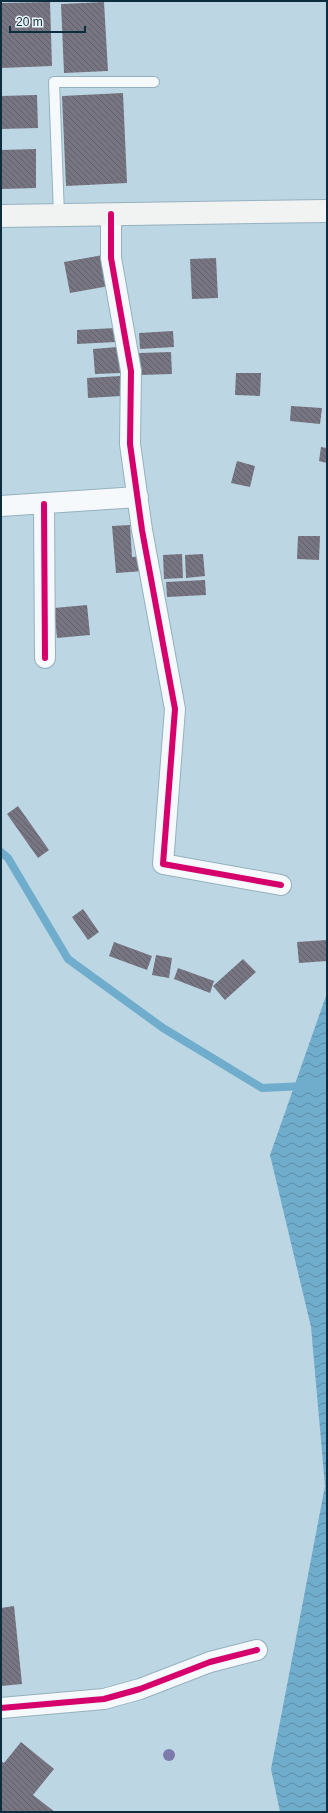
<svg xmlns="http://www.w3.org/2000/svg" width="328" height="1813" viewBox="0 0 328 1813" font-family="Helvetica,sans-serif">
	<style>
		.water { fill: url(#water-waves) }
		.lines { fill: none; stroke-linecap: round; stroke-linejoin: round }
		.stream { stroke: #70adcc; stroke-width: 8 }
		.building { fill: url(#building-back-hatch) }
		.lane-casing { stroke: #95b0be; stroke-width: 12 }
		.street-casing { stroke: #95b0be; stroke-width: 22 }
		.secondary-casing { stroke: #95b0be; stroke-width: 24 }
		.lane { stroke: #f5f9fb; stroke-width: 10 }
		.street { stroke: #f5f9fb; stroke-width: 20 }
		.secondary { stroke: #f1f3f3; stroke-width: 22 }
		.cycleway-casing { stroke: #edf5f9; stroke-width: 8 }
		.cycleway { stroke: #d6006c; stroke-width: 6 }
		.tree { fill: #7d7bac }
	</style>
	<defs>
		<pattern id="water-waves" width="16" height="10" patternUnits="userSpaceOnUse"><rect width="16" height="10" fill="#70adcc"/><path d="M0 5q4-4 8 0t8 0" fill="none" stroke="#5a8da7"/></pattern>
		<pattern id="building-back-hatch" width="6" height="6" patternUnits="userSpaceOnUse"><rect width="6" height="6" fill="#767581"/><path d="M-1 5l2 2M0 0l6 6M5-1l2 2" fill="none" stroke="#5f606b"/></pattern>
	</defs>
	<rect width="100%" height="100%" fill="#bdd6e4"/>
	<!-- water -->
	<path class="water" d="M327 993V1812H280L271 1769 325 1486 311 1327 270 1155Z"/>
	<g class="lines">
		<!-- stream -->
		<path class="stream" d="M1 852 8 858 68 959 163 1028 262 1088 327 1085"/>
	</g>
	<!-- building -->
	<path class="building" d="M50 2 52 66 1 68V3Z
		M104 2 108 71 64 73 61 4Z
		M123 93 127 183 66 186 62 96Z
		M37 95 38 128 1 129V96Z
		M36 149V188L1 189V150Z
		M103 255 109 286 70 293 64 262Z
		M216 258 218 298 192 299 190 259Z
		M115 328 116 342 77 344V330Z
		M173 331 174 347 140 349 139 333Z
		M118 347 120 373 95 374 93 349Z
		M171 352 172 374 140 375 139 353Z
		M236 373H261L260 396 235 395Z
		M120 376 121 396 88 398 87 378Z
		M291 406 322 408 320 424 290 421Z
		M321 447 327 448V463L319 461Z
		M237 461 255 466 250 487 231 483Z
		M130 525 132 557 143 556 144 571 116 573 112 526Z
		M298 536H320L319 560 297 559Z
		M182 554 183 578 164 579 163 555Z
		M203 554 205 576 186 578 185 555Z
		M205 580 206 595 167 597 166 582Z
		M87 605 90 635 57 638 54 608Z
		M18 806 49 850 38 858 7 814Z
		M83 909 99 932 88 940 72 917Z
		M327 940V961L299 963 297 942Z
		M114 942 152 956 147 970 109 956Z
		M156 955 172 958 169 978 152 975Z
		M243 959 256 972 225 1000 213 986Z
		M178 968 214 981 210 993 174 979Z
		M14 1606 22 1684 1 1686V1608Z
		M21 1742 54 1769 33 1795 55 1812H1V1761L4 1763Z"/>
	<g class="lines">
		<!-- lane casing -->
		<g class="lane-casing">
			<path id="lane" d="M59 215 54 82H154"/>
		</g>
		<!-- street casing -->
		<g class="street-casing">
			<path id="street" d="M111 214V258L131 371 130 444 142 530 175 709 163 864 281 885
				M44 504 45 658
				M1 506 138 497
				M1 1708 104 1699 140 1689 210 1662 257 1650"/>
		</g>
		<!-- secondary casing -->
		<g class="secondary-casing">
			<path id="secondary" d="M1 216 327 211"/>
		</g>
		<!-- lane -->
		<use href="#lane" class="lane"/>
		<!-- street -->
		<use href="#street" class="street"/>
		<!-- secondary -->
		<use href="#secondary" class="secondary"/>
		<!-- cycleway casing -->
		<g class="cycleway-casing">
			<path id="cycleway" d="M111 214V258L131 371 130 444 142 530 175 709 163 864 281 885
				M44 504 45 658
				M1 1708 104 1699 140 1689 210 1662 257 1650"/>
		</g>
		<!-- cycleway -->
		<use href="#cycleway" class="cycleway"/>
	</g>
	<!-- trees -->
	<circle class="tree" cx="169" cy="1755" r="6"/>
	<!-- border -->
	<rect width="328" height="1813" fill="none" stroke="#0b2d3e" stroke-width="4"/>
	<!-- scale -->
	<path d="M10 26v6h75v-6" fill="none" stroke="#0b2d3e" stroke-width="2"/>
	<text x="16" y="26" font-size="12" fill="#0b2d3e" stroke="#edf5f9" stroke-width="3" paint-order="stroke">20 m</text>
</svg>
